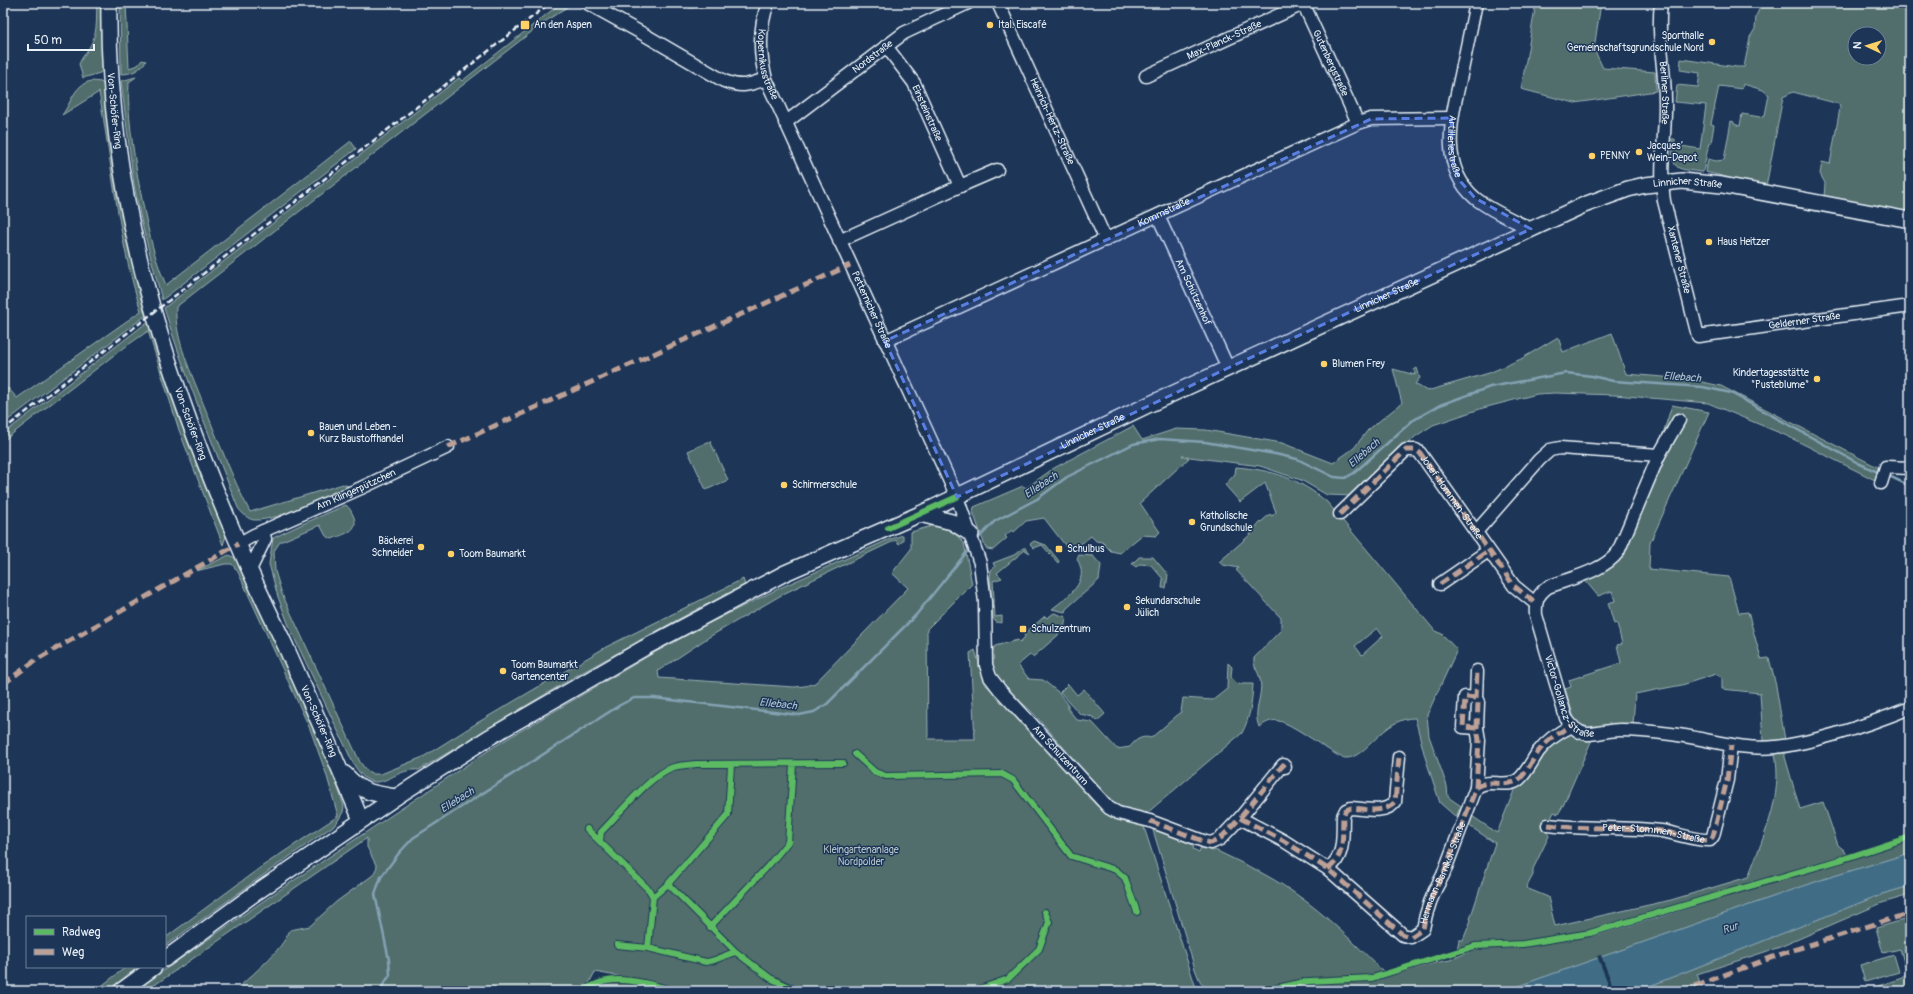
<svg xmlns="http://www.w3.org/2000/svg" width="1913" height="994" viewBox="0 0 1913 994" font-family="Pangolin,sans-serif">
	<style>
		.green { fill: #516e6d; stroke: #9cb0b2; fill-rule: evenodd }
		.water { fill: #416d85; stroke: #84a2b3 }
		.pier { fill: #1d3557 }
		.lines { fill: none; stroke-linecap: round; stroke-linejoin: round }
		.stream { stroke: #84a2b3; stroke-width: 2.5 }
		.minor-casing { stroke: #e8f1f8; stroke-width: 15 }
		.major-casing { stroke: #e8f1f8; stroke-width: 18 }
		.minor { stroke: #1d3557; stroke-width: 12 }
		.major { stroke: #1d3557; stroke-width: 15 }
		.rail { stroke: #e8f1f8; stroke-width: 2.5; stroke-dasharray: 6 3; stroke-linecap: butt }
		.quiet { stroke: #bda197; stroke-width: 5; stroke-dasharray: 10 5; stroke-linecap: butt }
		.cycleway-casing { stroke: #1d3557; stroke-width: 8 }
		.cycleway { stroke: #5cba63; stroke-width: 6 }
		.marked { fill: #5a7fe2; fill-opacity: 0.2; stroke: #5a7fe2; stroke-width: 3; stroke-dasharray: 8 5; stroke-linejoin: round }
		.poi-dot { fill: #ffd166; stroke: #1d3557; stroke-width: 1.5 }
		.labels { text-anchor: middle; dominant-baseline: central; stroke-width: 3; stroke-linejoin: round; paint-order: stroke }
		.poi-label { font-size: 10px; fill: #e8f1f8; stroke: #1d3557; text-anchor: start }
		.street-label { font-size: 10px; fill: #e8f1f8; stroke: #1d3557 }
		.park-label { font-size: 10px; fill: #b3c3c7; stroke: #1d3557 }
		.water-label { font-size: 11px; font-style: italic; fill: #aec3d0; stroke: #1d3557 }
	</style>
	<rect width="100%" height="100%" fill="#1d3557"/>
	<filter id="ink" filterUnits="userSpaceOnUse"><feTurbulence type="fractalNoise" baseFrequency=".025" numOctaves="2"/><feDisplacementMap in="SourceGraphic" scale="8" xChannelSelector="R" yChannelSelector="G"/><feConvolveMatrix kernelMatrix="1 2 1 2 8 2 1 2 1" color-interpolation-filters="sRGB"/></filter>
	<g filter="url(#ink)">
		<!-- green -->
		<path class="green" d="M97 3H102L103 70 100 73 83 78 79 64C82 56 89 50 92 42 98 30 96 16 97 3Z
			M120 3H126L129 68 138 65 142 60 146 61C140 70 132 74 121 74Z
			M561 3H568L570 5 543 23 176 307C174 338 192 374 203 403 218 440 232 477 250 512L343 484 353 488C330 496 277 521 255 520 248 520 242 513 238 508 212 442 185 376 164 308L459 78 462 81Z
			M688 3H760L759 7 734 4 690 8Z
			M1536 3H1601L1594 49 1603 68 1655 72 1656 91 1575 103 1521 89Z
			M1762 3H1910V214L1824 198 1825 183 1820 174 1822 162 1830 164 1840 108 1839 104 1793 92 1783 97 1766 187 1706 172 1708 159 1716 161 1724 160 1731 121 1734 122V124L1740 126 1742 114 1760 117 1765 115 1769 95 1763 90 1743 84 1742 89 1719 86 1711 124 1714 125 1711 143H1709L1703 172C1673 169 1672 170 1672 139H1675V145L1700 149 1706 105 1675 102 1677 85 1698 87 1700 73 1680 70 1681 59 1737 67H1744L1750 37 1755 29 1756 16ZM1855 34H1879V58H1855Z
			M136 77 129 82C127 114 133 147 138 179 145 214 151 251 166 285L351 141 356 149 162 300 142 224 134 185 121 81Z
			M92 81 101 82 105 86 149 313 3 424V392L8 388 17 398 141 311C118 239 112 165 99 92L62 115C72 102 74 84 92 81Z
			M150 320 197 465 227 533 223 545 179 430 148 331 118 352 3 441V434Z
			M1612 333 1626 374 1688 379 1721 386 1885 471 1881 483 1787 436 1708 403 1615 395 1555 393 1537 394 1483 408 1433 425 1416 436 1354 496 1327 495 1301 480 1260 466 1182 456 1189 458 1140 503 1160 532 1156 536 1142 535 1120 553 1111 551 1102 542 1096 541 1091 536 1077 547 1068 549 1044 518 1026 521 1014 532 1012 530 1005 536 1007 538 993 550 987 549 985 546 973 512 974 507 1023 486 1026 488 1054 468 1133 426 1142 440 1176 429 1206 430 1282 443 1333 463 1354 448 1368 430 1402 403 1393 369 1415 375 1414 370 1417 368 1420 378 1415 384 1427 391 1489 373 1521 359 1558 337 1563 352Z
			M1672 405 1709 412 1650 543 1649 569 1729 577 1739 613 1748 612 1761 659 1769 658 1776 686 1785 740V757L1800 809 1823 802 1838 845 1844 850 1848 856 1653 914 1588 931 1523 942H1492L1457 950 1459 940H1463L1471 920 1470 919 1495 843 1468 825 1472 816 1497 833 1515 788C1518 787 1522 786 1524 784 1539 771 1544 741 1567 736L1575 721 1565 689 1571 687 1569 680 1621 663 1617 645 1622 644 1617 623 1614 624 1608 603 1615 601 1612 591 1598 596 1583 578 1608 566 1660 443ZM1716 674 1722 677V689L1760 693 1763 741H1772C1787 790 1765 832 1748 877L1671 900 1555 926 1548 897 1526 888 1533 875V869L1549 836 1546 828 1554 812 1558 814 1563 806 1597 728 1633 725 1635 694 1682 685Z
			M710 441 728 480 706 490 688 451Z
			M1236 467C1273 470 1298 478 1327 502L1435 631 1442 634 1457 650 1427 715 1429 736 1447 786 1448 797 1461 806 1456 817 1440 803 1425 757 1415 718C1384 717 1366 759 1346 758 1340 758 1334 753 1329 750 1319 744 1290 723 1279 721 1272 719 1265 723 1259 727 1252 711 1264 695 1260 679 1258 670 1253 667 1254 658L1281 630V618L1236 570 1239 568 1223 565 1219 562 1251 534V531L1270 514 1272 516 1276 512 1265 483 1240 502 1225 485 1235 474ZM1377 628 1383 636 1362 655 1355 646Z
			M346 505C350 508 351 511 353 515 361 531 344 534 332 539L326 536 320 525 280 542 274 551 275 571 282 594 360 762 366 770 373 774H381L423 757 477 723 606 647 743 579 745 585 688 614 574 677 419 770C391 767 376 803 353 763L291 631 278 597 269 564 273 538 298 526Z
			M935 525 951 529 964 543 972 584 927 629 928 739H975L970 653 975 650 985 684 1013 713 1097 806 1142 821 1197 991H680L644 981 595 972 589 983 593 989C600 989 604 983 611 983 630 981 649 987 668 991H235C252 974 281 952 290 930L310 926 336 902 373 875 377 867 367 847V838L146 991H134L269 897 495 746 650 655 703 626 782 587 888 540 903 535V541L899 544 896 540 785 593 709 637 658 671 659 678 794 687 805 686 815 683 908 588 892 573 911 549V532Z
			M1034 541 1046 545 1059 561 1058 563 1042 545 1034 548 1030 544Z
			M1023 548H1026L1030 553 1025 550 997 573 1002 578 993 581 995 617 1002 616V623L996 622 993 618 990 577 991 570 995 567 993 563 1014 555Z
			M229 555 237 559 299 689 332 769 344 806 343 812 336 824 269 871 165 946V938L261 867 338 816 326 773 310 729 238 572 232 564H225L196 571Z
			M1079 555 1093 556 1101 565 1099 580 1066 609 1065 612 1052 609C1068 596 1091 582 1077 559Z
			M1139 557H1153L1168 575 1166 588H1162L1163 579 1151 565 1140 564 1136 567 1132 564Z
			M1054 613 1066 617 1064 630 1033 657 1030 655 1018 665 1029 679 1043 680 1058 692 1068 704V709L1077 720 1092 722 1117 749 1130 747C1135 740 1142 735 1151 738L1181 712 1183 698 1213 700 1227 689 1228 663 1232 667 1231 677 1238 684H1253C1252 702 1250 718 1242 733L1147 813C1131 812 1118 809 1106 798 1082 770 1059 741 1034 714 1022 701 1005 693 997 678 991 668 989 656 995 646L1018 640 1020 642 1025 637 1024 634 1045 616 1047 618Z
			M1068 684 1077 695 1084 689 1105 714 1097 721 1093 717 1080 714 1060 692Z
			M1153 830 1164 832 1194 845 1193 849 1199 852 1201 847 1213 851 1215 850C1242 863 1269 875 1293 892 1327 915 1356 945 1385 973L1349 978 1308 979 1265 989 1209 991C1201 986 1198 977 1195 969Z
			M1910 840V853L1824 879 1504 991H1282L1310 984 1372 981 1434 963 1450 960 1475 949 1507 948 1596 935 1659 917Z
			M1910 886V895L1882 903 1780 947 1697 974 1703 991H1637L1882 894Z
			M1910 918V991H1863L1902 978 1907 972 1900 949 1883 953 1876 928Z
			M1894 955 1899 972 1865 982 1860 965Z
			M126 967H138L107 991H95Z"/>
		<!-- water -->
		<path class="water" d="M1910 853V886L1882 894 1637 991H1504L1824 879Z"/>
		<!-- pier -->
		<path class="pier" d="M1601 955 1615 991H1611L1597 956Z"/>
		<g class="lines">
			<!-- stream -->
			<path class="stream" d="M1887 475 1910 486
				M976 541 995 521 1037 499 1067 477 1133 444 1160 439 1205 442 1275 454 1297 459 1334 477 1345 478 1354 473 1412 421 1440 405 1490 387 1566 373 1592 376 1613 381 1703 387 1731 393 1858 463 1880 473
				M379 991 390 975 389 960 375 894 381 877 399 853 413 838 620 705 634 698H654L799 715 814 712 827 704 916 615 970 548"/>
			<!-- minor casing -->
			<g class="minor-casing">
				<g id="minor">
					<path d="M587 3 645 35 724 81C742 88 748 85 766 79"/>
					<path id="s1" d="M768 3C759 28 759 54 766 79L957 497 980 563 985 602 986 665 990 677 1000 690 1109 808 1118 813 1150 821 1206 842 1211 843 1220 839 1240 818 1283 765 1285 767"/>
					<path id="s2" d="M998 3 1106 240"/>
					<path id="s3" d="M1303 3 1358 123"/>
					<path id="s4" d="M1476 3C1471 27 1466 51 1461 75 1452 116 1438 166 1475 198 1491 211 1513 220 1531 229"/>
					<path id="s5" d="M1661 3C1657 36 1665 68 1665 100 1666 134 1659 168 1664 201L1698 336 1910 306"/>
					<path id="s6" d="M1146 76 1303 4"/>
					<path id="s7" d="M785 123 904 33 968 3"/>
					<path d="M960 186 997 170"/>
					<path id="s8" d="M1158 216 1228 368"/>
					<path d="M839 241 960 186 914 83 886 46"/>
					<path id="s9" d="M885 341 1358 123 1371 119 1451 118"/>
					<path id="s10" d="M1679 420 1659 455 1618 552C1603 572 1570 578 1548 587 1537 595 1535 602 1536 615L1566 718C1571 725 1577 733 1587 734 1597 734 1609 730 1620 730 1637 730 1655 732 1671 734 1706 738 1741 751 1776 747 1819 742 1870 724 1910 708"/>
					<path d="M1881 483 1886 467 1910 468"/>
					<path id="s11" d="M1340 514 1406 450H1416L1420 453 1514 586 1535 603"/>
					<path d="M1476 532 1539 460 1550 450 1560 448 1659 455"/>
					<path id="s12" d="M238 544 254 535 361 488 448 447"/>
					<path d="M250 570 265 539 263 531"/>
					<path d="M1440 584 1488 551"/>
					<path d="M1476 698 1465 697 1463 727 1477 728"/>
					<path d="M1476 788 1479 740 1477 728 1478 702 1476 698 1477 671"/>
					<path id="s13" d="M1240 818 1284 841 1328 869 1403 935 1411 937 1423 929C1426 910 1433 892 1443 875L1476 788C1488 777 1505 789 1518 780 1526 774 1532 761 1538 752 1547 740 1559 732 1572 726"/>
					<path id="s14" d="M1548 825C1586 830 1624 826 1661 831 1676 833 1696 841 1710 840L1713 836 1727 780 1731 745"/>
					<path d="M1328 869C1346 855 1342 837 1343 816L1346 810 1351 808C1366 809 1385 814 1395 802L1399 757"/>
				</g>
			</g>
			<!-- major casing -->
			<g class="major-casing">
				<g id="major">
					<path id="s15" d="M109 3C106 191 164 372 238 543 252 578 269 611 285 645 311 703 337 762 361 820"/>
					<path d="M920 514 952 522 971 534"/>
					<path d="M345 774C362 793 371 793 396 797"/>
					<path id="s16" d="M165 959 254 894 396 797 488 738 644 648 785 573 920 514 1148 405 1584 205 1628 189 1645 185 1682 181 1722 185 1910 220"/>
					<path d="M121 991 154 967"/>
				</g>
			</g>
			<!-- minor -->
			<use href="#minor" class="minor"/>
			<!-- major -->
			<use href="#major" class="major"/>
			<!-- rail -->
			<path class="rail" d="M3 430 550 3"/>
			<!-- quiet -->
			<path class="quiet" d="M448 447 850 265
				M1340 514 1406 450H1416L1420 453 1514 586 1535 603
				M1440 584 1488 551
				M3 684 36 660 238 544
				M1476 698 1465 697 1463 727 1477 728
				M1476 788 1479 740 1477 728 1478 702 1476 698 1477 671
				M1240 818 1284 841 1328 869 1403 935 1411 937 1423 929C1426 910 1433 892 1443 875L1476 788C1488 777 1505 789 1518 780 1526 774 1532 761 1538 752 1547 740 1559 732 1572 726
				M1150 821 1206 842 1211 843 1220 839 1240 818 1283 765 1285 767
				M1548 825C1586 830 1624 826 1661 831 1676 833 1696 841 1710 840L1713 836 1727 780 1731 745
				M1328 869C1346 855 1342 837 1343 816L1346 810 1351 808C1366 809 1385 814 1395 802L1399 757
				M1681 991 1784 953 1910 913"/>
			<!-- cycleway casing -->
			<g class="cycleway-casing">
				<path id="cycleway" d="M888 528 957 497
					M855 754 875 772 886 776 1002 774 1013 780 1071 856 1116 870 1125 878 1137 912
					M587 829 649 890 653 897 648 948
					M600 841 601 832C619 814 652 773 674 767 681 765 689 765 696 764L843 763
					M668 884 728 815 731 765
					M653 897 668 884 736 952
					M710 927 768 866 788 842 793 764
					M617 945 648 948 706 962C717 961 726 954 736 952L770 978 798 991
					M581 991C589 988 598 982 607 981 626 977 655 985 674 991
					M974 991 1008 979 1039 949 1049 922 1045 912
					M1263 991 1309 981 1372 978 1475 946 1523 944 1590 933 1843 859 1910 837"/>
			</g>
			<!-- cycleway -->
			<use href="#cycleway" class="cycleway"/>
		</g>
	</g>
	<!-- marked area -->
	<path class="marked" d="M1451 118 1453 162 1461 182 1475 198 1531 229 1228 368 957 497 885 341 1371 119Z"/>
	<!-- markers -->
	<g class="poi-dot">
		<rect x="520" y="20" width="10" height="10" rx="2"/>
		<circle cx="990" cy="25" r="4"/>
		<circle cx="1712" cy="42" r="4"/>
		<circle cx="1639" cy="152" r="4"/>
		<circle cx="1592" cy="156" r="4"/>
		<circle cx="1709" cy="242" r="4"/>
		<circle cx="1324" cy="364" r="4"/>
		<circle cx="1817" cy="379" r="4"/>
		<circle cx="311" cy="433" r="4"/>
		<circle cx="784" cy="485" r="4"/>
		<circle cx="1192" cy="522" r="4"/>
		<circle cx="421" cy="547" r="4"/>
		<rect x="1055" y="545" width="8" height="8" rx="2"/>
		<circle cx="451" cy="554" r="4"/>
		<circle cx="1127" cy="607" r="4"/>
		<rect x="1019" y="625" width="8" height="8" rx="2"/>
		<circle cx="503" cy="671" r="4"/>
	</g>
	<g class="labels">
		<!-- poi labels -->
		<g class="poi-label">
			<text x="534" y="25">An den Aspen</text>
			<text x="998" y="25">Ital. Eiscafé</text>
			<text x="1704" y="36" text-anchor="end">Sporthalle<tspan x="1704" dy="12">Gemeinschaftsgrundschule Nord</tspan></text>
			<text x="1647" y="146">Jacques’<tspan x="1647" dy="12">Wein-Depot</tspan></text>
			<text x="1600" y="156">PENNY</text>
			<text x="1717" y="242">Haus Heitzer</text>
			<text x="1332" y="364">Blumen Frey</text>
			<text x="1809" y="373" text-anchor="end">Kindertagesstätte<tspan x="1809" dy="12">"Pusteblume"</tspan></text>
			<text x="319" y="427">Bauen und Leben -<tspan x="319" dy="12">Kurz Baustoffhandel</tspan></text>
			<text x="792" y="485">Schirmerschule</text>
			<text x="1200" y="516">Katholische<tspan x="1200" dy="12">Grundschule</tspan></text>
			<text x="413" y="541" text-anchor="end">Bäckerei<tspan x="413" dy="12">Schneider</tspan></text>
			<text x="1067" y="549">Schulbus</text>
			<text x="459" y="554">Toom Baumarkt</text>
			<text x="1135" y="601">Sekundarschule<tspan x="1135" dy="12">Jülich</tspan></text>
			<text x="1031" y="629">Schulzentrum</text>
			<text x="511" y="665">Toom Baumarkt<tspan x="511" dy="12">Gartencenter</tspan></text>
		</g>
		<!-- street labels -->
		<g class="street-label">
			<text stroke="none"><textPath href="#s6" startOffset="86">Max-Planck-Straße</textPath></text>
			<text stroke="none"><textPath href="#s7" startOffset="110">Nordstraße</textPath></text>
			<text stroke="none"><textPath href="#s3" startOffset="66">Gutenbergstraße</textPath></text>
			<text stroke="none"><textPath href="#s1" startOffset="63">Kopernikusstraße</textPath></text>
			<text stroke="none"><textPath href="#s5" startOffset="90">Berliner Straße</textPath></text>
			<text stroke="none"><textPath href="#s15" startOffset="108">Von-Schöfer-Ring</textPath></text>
			<text transform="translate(927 113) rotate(66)">Einsteinstraße</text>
			<text stroke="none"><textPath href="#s2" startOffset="130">Heinrich-Hertz-Straße</textPath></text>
			<text stroke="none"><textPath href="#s4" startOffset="146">Artilleriestraße</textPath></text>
			<text stroke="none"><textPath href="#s16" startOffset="1718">Linnicher Straße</textPath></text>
			<text stroke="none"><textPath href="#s9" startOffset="307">Kommstraße</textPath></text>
			<text stroke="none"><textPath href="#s5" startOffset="259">Xantener Straße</textPath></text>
			<text stroke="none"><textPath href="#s8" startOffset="84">Am Schützenhof</textPath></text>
			<text stroke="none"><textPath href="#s16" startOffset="1394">Linnicher Straße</textPath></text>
			<text stroke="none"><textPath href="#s1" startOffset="331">Petternicher Straße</textPath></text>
			<text stroke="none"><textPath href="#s5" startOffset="445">Gelderner Straße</textPath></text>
			<text stroke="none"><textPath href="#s15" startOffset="431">Von-Schöfer-Ring</textPath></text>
			<text stroke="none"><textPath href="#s16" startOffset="1070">Linnicher Straße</textPath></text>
			<text stroke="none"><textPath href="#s12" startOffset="130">Am Klingerpützchen</textPath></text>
			<text stroke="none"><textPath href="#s11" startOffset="161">Josef-Hommen-Straße</textPath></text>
			<text stroke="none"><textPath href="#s10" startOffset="349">Victor-Gollancz-Straße</textPath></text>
			<text stroke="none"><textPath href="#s15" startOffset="755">Von-Schöfer-Ring</textPath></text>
			<text stroke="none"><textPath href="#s1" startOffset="827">Am Schulzentrum</textPath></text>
			<text stroke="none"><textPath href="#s14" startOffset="106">Peter-Stommen-Straße</textPath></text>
			<text stroke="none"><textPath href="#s13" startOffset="284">Hermann-Barnikol-Straße</textPath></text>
		</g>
		<!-- park labels -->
		<g class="park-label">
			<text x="861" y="850">Kleingartenanlage<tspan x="861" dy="12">Nordpolder</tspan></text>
		</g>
		<!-- water labels -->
		<g class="water-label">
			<text transform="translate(1682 377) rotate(4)">Ellebach</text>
			<text transform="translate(1364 453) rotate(-41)">Ellebach</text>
			<text transform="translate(1041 485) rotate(-34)">Ellebach</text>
			<text transform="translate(778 704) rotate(6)">Ellebach</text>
			<text transform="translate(457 800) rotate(-32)">Ellebach</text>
			<text transform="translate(1730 928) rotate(-19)">Rur</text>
		</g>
	</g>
	<!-- margin -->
	<rect width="1913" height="994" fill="none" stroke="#1d3557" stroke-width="16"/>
	<rect x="8" y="8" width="1897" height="978" fill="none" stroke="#e8f1f8" stroke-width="1.5" filter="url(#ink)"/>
	<!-- legend -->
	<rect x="26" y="916" width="140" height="52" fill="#1d3557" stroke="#6e8097"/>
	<rect x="34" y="929" width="20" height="6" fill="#5cba63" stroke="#6e8097"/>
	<text x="62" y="936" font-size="12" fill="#e8f1f8">Radweg</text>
	<rect x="34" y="949" width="20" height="6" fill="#bda197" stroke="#6e8097"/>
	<text x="62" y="956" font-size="12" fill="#e8f1f8">Weg</text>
	<!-- north arrow -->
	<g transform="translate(1867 46) rotate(274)"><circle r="19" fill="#1d3557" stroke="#6e8097"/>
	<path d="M0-3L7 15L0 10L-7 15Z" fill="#ffd166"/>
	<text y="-6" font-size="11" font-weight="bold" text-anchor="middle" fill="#e8f1f8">N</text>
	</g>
	<!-- scale -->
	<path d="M28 44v6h66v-6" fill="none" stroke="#e8f1f8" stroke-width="2"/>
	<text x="34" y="44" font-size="12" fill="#e8f1f8" stroke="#1d3557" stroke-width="3" paint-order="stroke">50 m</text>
</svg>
